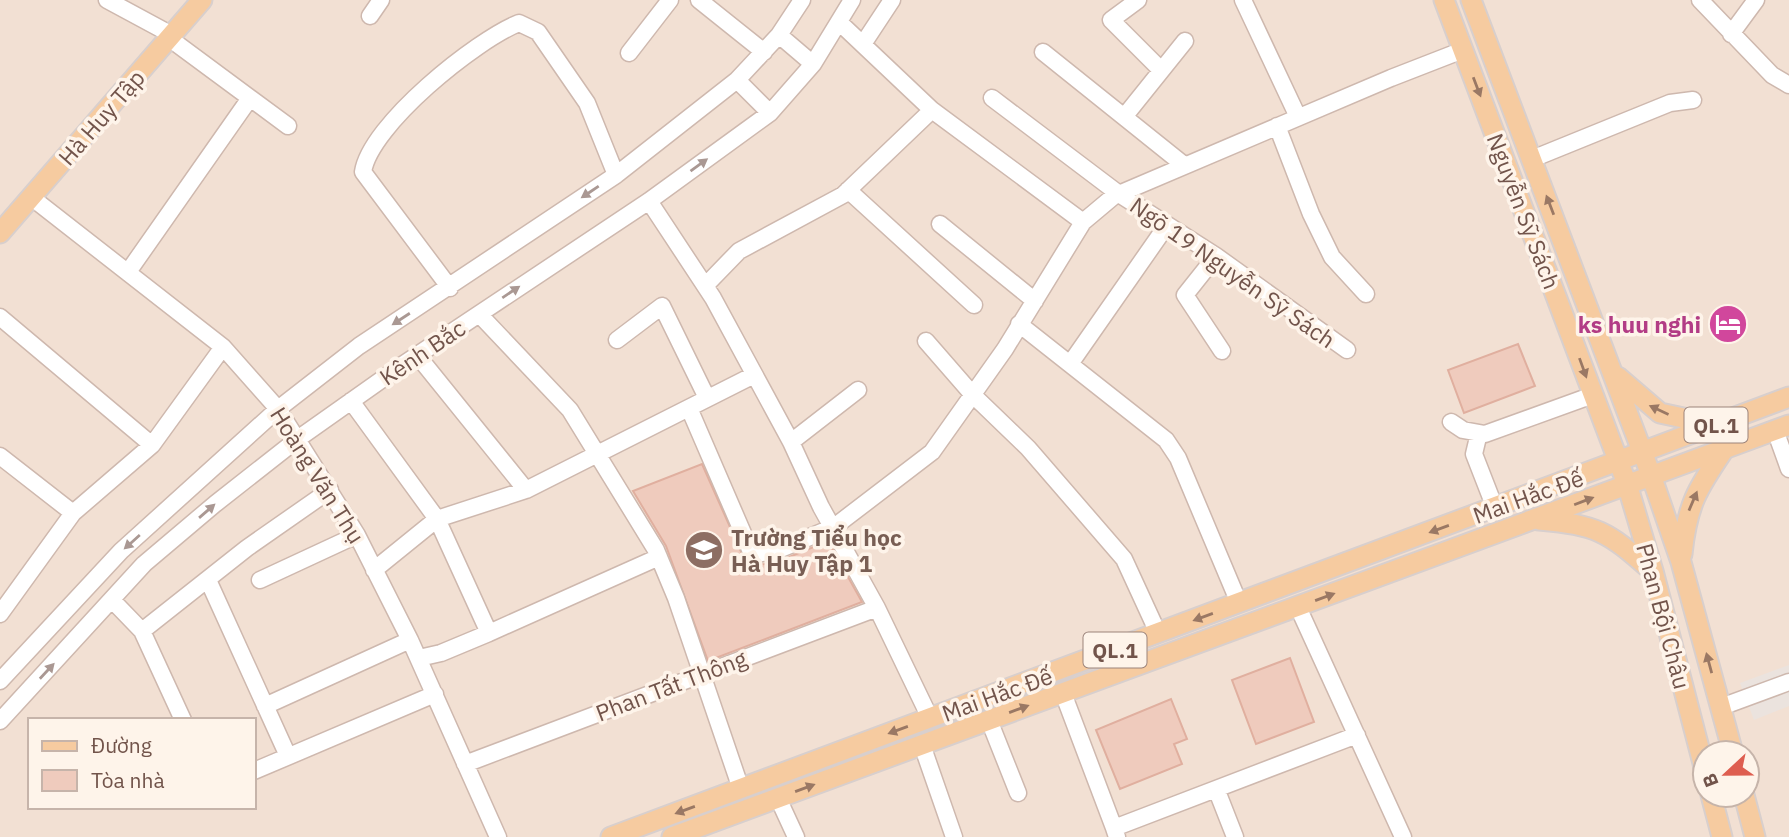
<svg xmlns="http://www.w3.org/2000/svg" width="1789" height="837" viewBox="0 0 1789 837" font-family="'IBM Plex Sans',sans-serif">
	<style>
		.residential { fill: #f2e0d3; fill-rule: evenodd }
		.industrial { fill: #ebe3de }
		.building { fill: #efcbbd; stroke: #e0af9f; stroke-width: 2 }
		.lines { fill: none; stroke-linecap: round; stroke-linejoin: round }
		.minor-casing { stroke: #ceb8ae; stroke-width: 19 }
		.major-casing { stroke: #d8cfcd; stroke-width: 23 }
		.minor { stroke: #fff; stroke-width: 16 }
		.major { stroke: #f6cba0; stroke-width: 19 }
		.oneway { fill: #9a7864 }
		.oneway2 { fill: #aa9893 }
		.labels { text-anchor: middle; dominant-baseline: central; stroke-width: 7; stroke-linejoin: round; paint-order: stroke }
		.shield { fill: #fef4ea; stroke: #9c847b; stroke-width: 2 }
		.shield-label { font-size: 21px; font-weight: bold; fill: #72544b }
		.street-label { font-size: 23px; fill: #72544b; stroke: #fef4ea }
		.hotel-label { font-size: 23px; font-weight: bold; fill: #b23c85; stroke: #fef4ea; text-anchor: end }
		.education-label { font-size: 23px; font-weight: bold; fill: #785e54; stroke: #fef4ea; text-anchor: start }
	</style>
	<rect width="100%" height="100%" fill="#fbefe4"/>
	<!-- residential -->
	<path class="residential" d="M0 0H1789V837H0ZM30 720H254V807H30ZM1705 753H1747V795H1705Z"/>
	<!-- industrial -->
	<path class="industrial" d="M1789 665V706L1754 720 1740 683Z"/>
	<!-- building -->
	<path class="building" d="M1518 344 1535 386 1464 413 1448 370Z
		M702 464 746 563 752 566 777 562 828 541 862 602 708 661 666 546 633 491Z
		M1290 658 1314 722 1256 744 1232 680Z
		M1171 699 1187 739 1174 744 1182 764 1120 789 1096 730Z"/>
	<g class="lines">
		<!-- minor casing -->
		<g class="minor-casing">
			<path id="minor" d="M107 0 172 35
				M699 0 764 52
				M1138 0 1111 20 1161 70
				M1243 0 1298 117
				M1700 0 1772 75 1789 85
				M370 16 381 0
				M840 23 932 110 1083 222
				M1731 34 1756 0
				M779 35 813 64
				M169 38 288 126
				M863 44 892 0
				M1043 52 1184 165
				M629 53 670 0
				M737 80 770 113
				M992 98 1119 194 1216 256 1347 350
				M1124 117 1185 41
				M1277 126 1311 214 1332 257 1366 294
				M1532 159 1670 103 1693 100
				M848 190 974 305
				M31 197 223 347 278 409 357 535 410 640 498 837
				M649 201 713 298 791 442 821 507 877 608 930 718
				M940 224 1035 301
				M1216 256 1185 295 1222 351
				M128 272 250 98
				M705 286 739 251 843 195 932 110
				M450 288 363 172C370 125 476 40 519 23L538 32 587 103 616 175
				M479 314 570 410 656 550 676 598 741 789
				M0 317 152 445
				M1019 324 1166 440 1178 458 1239 603
				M617 340 662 306 707 398
				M926 341 973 395 1028 448 1124 559 1158 633
				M417 355 526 490
				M1070 364 1167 225
				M351 401 437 519 489 633
				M689 408 752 554 773 552 834 527 932 452 1005 349 1083 222 1114 196 1391 78 1463 50
				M1451 422 1463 430 1485 434 1593 395
				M1775 430 1789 469
				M1479 433 1474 454 1495 508
				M791 442 858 390
				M0 456 73 513
				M374 570 437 519 526 490 752 376
				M208 580 288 756
				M260 580 357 535
				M113 601 142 631 183 720
				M1298 607 1403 837
				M0 614 73 513 152 445 223 347
				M142 631 247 548 330 490
				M419 658 441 653 489 633 659 557
				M0 681 121 551 278 409 359 346 616 175 737 80 779 35 802 0
				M1063 693 1114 828
				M265 706 410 640
				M1721 707 1789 682
				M989 720 1018 793
				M0 721 144 564 215 504 299 438 398 368 649 201 770 113 813 64 852 0
				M922 745 954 837
				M465 764 877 608
				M254 771 435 694
				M1217 791 1235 837
				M778 798 796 837
				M1117 837 1114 828 1357 735"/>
		</g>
		<!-- major casing -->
		<g class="major-casing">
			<path id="major" d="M1444 0 1627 484 1653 571 1705 771
				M1471 0 1651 475 1681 562 1733 753
				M0 233 202 0
				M1618 377 1660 413 1716 425
				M1539 520C1597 525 1607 531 1651 570
				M1682 554C1687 505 1697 489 1725 448
				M1711 795 1722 837
				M1744 795 1755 837
				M611 837 1789 397
				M672 837 1789 425"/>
		</g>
		<!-- minor -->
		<use href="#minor" class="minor"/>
		<!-- major -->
		<use href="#major" class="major"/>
	</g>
	<!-- one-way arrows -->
	<defs><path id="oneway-solid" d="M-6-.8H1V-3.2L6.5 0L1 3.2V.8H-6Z" transform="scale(1.75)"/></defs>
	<g class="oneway">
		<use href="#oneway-solid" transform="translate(1477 87) rotate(69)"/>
		<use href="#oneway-solid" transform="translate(1550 205) rotate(-111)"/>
		<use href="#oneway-solid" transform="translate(1583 368) rotate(70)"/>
		<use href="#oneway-solid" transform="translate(1659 410) rotate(-155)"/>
		<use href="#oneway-solid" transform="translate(1584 501) rotate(-21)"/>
		<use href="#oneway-solid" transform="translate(1693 501) rotate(-67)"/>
		<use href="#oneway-solid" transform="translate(1439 529) rotate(160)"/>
		<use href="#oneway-solid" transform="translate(1325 597) rotate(-20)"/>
		<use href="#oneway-solid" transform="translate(1203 617) rotate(160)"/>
		<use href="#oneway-solid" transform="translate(1709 663) rotate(-105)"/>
		<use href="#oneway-solid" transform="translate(1019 709) rotate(-20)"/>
		<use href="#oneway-solid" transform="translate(898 730) rotate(160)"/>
		<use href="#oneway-solid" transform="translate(805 788) rotate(-20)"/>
		<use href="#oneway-solid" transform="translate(685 810) rotate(160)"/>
	</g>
	<g class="oneway2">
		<use href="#oneway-solid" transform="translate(699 165) rotate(-36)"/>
		<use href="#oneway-solid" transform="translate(590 192) rotate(146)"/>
		<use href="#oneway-solid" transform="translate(511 292) rotate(-34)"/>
		<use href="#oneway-solid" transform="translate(401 319) rotate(147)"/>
		<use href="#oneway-solid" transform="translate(207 511) rotate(-41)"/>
		<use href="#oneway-solid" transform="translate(132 542) rotate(138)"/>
		<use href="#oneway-solid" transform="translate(47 671) rotate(-47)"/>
	</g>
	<!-- icons -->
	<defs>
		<g id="hotel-disc" transform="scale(2.0125)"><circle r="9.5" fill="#d1479c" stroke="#fef4ea"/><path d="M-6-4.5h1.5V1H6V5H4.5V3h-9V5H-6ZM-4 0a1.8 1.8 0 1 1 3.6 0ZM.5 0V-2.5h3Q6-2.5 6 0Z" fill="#fff"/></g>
		<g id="school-disc" transform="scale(2.0125)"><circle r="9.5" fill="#8d6e63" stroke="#fef4ea"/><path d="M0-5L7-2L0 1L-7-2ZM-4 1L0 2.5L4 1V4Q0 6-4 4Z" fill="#fff"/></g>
	</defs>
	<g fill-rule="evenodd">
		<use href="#hotel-disc" x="1728" y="324"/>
		<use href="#school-disc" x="704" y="550"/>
	</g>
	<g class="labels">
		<!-- shield labels -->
		<g class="shield">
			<rect x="1684.5" y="407.5" width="63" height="35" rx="5"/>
			<rect x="1083.5" y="632.5" width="63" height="35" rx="5"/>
		</g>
		<g class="shield-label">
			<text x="1716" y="425">QL.1</text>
			<text x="1115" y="650">QL.1</text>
		</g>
		<!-- street labels -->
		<g class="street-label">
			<text transform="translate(101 117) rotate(-49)">Hà Huy Tập</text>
			<text transform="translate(1524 211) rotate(69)">Nguyễn Sỹ Sách</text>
			<text transform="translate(1233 272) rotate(35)">Ngõ 19 Nguyễn Sỹ Sách</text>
			<text transform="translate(422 352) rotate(-34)">Kênh Bắc</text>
			<text transform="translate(318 475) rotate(58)">Hoàng Văn Thụ</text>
			<text transform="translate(1528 496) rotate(-20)">Mai Hắc Đế</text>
			<text transform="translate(1664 616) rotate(75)">Phan Bội Châu</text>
			<text transform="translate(671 685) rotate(-21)">Phan Tất Thông</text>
			<text transform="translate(997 694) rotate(-20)">Mai Hắc Đế</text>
		</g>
		<!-- hotel labels -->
		<g class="hotel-label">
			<text x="1701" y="324">ks huu nghi</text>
		</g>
		<!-- education labels -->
		<g class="education-label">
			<text x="731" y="537">Trường Tiểu học<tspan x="731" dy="26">Hà Huy Tập 1</tspan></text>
		</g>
	</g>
	<!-- legend -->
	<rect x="28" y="718" width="228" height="91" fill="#fef4ea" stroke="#c6b4aa" stroke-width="2"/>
	<rect x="42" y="741" width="35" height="10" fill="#f6cba0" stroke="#c6b4aa" stroke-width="2"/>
	<text x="91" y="753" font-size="21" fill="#72544b">Đường</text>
	<rect x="42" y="770" width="35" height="21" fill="#efcbbd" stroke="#c6b4aa" stroke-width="2"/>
	<text x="91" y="788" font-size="21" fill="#72544b">Tòa nhà</text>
	<!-- north arrow -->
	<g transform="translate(1726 774) rotate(248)"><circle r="33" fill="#fef4ea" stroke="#c6b4aa" stroke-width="2"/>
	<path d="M0-5L12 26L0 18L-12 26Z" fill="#de5e50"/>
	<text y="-10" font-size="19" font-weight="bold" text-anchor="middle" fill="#72544b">B</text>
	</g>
</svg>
